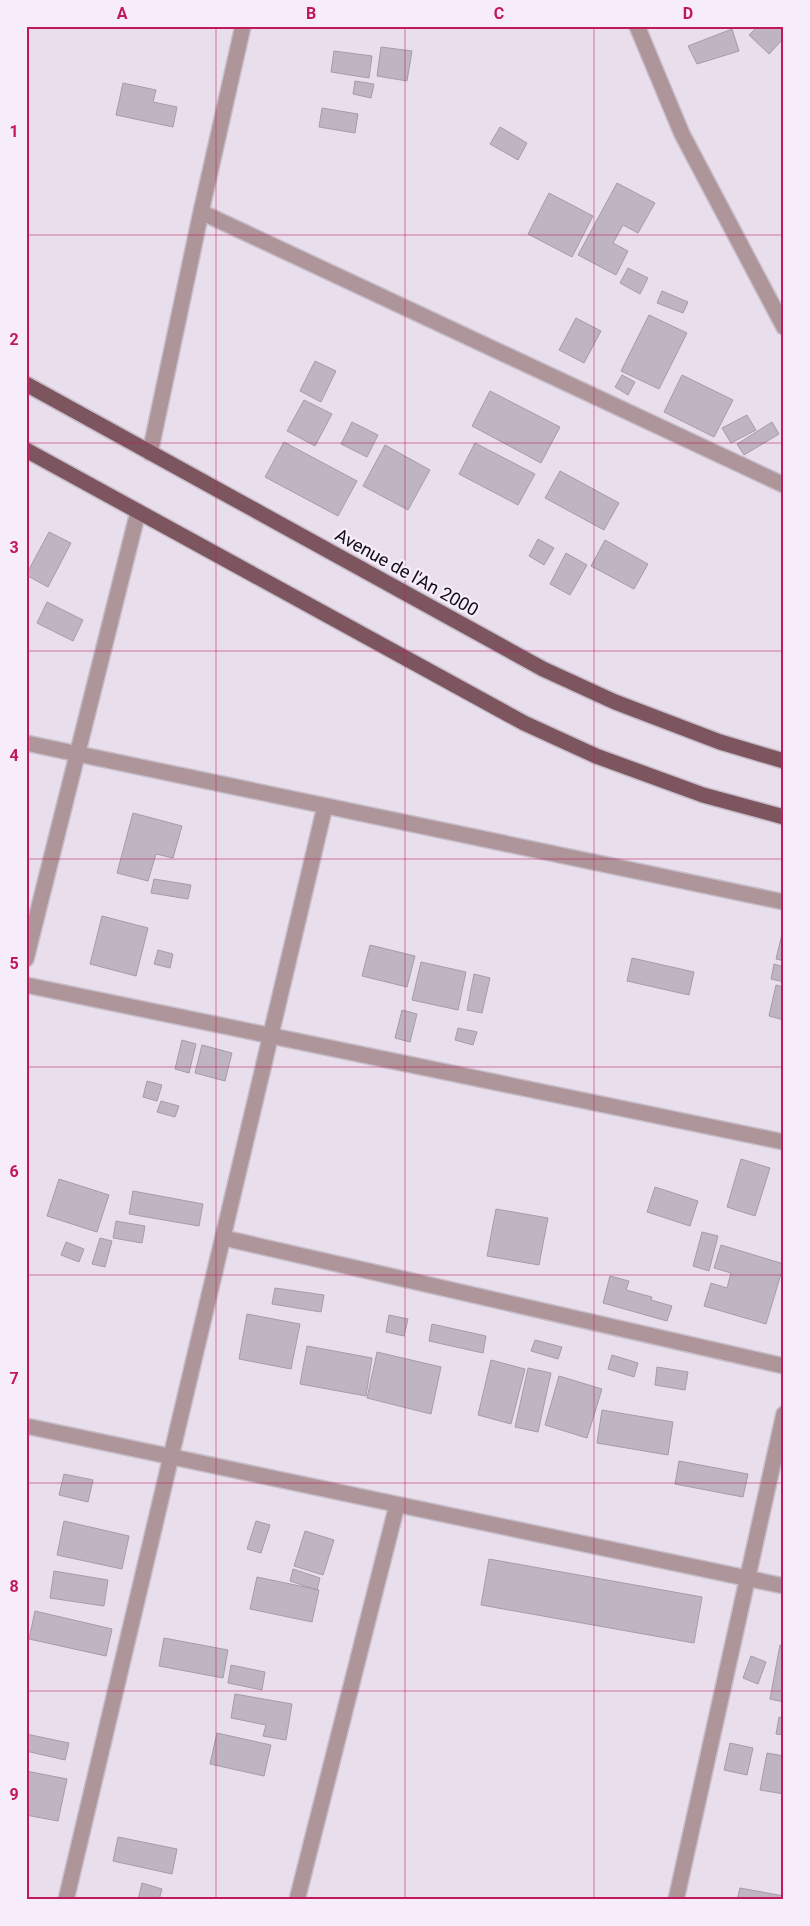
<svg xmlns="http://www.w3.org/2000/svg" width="810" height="1926" viewBox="0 0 810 1926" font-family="Roboto,sans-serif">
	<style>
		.building { fill: #beb4c2; stroke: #a69ca9 }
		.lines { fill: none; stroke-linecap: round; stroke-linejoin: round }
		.street-casing { stroke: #c6bdc9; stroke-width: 18 }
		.primary-casing { stroke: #c6bdc9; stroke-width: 18 }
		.street { stroke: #ad959a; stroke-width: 15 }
		.primary { stroke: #7d555f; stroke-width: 15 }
		.grid { fill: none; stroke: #c2185b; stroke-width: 1; stroke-opacity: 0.55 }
		.labels { text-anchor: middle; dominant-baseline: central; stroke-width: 4.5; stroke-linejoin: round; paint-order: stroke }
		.street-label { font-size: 18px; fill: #110d12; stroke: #f7ecfa }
		.neatline { fill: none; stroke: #c2185b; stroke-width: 2 }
		.grid-label { font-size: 16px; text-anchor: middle; font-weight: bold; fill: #c2185b }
	</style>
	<rect width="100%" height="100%" fill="#e9deec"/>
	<!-- building -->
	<path class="building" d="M758 26H784V38L769 54 749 35Z
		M732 29 739 51 697 64 688 46Z
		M381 47 412 51 407 81 377 76Z
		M334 51 372 56 369 78 331 72Z
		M355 81 374 84 371 98 353 94Z
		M123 83 156 90 153 102 177 107 173 127 116 115Z
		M322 108 358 114 355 133 319 127Z
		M500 127 527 143 518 160 490 144Z
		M617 183 655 203 638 233 623 225 613 243 628 251 616 275 578 255Z
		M549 193 593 216 572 257 528 234Z
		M628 268 648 278 640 294 620 283Z
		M662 291 688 302 683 313 657 303Z
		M649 315 687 333 659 389 621 371Z
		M576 318 601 331 584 363 559 350Z
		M315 361 336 371 321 402 300 391Z
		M622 375 635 382 628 395 615 387Z
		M682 375 733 400 714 437 664 412Z
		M490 391 560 427 541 463 472 426Z
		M304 400 332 414 315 446 287 431Z
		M747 415 756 430 731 443 722 428Z
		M352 422 378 435 367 457 341 444Z
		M772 422 779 434 744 455 737 444Z
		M284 442 357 481 338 516 265 477Z
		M475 443 535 474 518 505 459 474Z
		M385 445 430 470 408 510 363 486Z
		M560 471 619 503 604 530 545 498Z
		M49 532 71 543 48 587 26 575Z
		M538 539 554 548 544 565 529 556Z
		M605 540 648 564 634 589 591 566Z
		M566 553 587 565 570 595 550 584Z
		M47 602 83 620 73 641 37 623Z
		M133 813 182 826 173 858 156 854 148 881 117 873Z
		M154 879 191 885 188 899 151 893Z
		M102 916 148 928 136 976 90 964Z
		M782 934 784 935V961L776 959Z
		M370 945 415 956 407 987 362 976Z
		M158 950 173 954 170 968 154 964Z
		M632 958 694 972 689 995 627 981Z
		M421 962 466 972 458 1010 412 1000Z
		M774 964 784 967V982L771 979Z
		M474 974 490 978 482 1013 467 1010Z
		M776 985 784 987V1020L769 1016Z
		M402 1010 417 1014 410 1042 395 1038Z
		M458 1028 477 1032 473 1045 455 1040Z
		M182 1040 196 1044 189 1073 175 1069Z
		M202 1045 232 1053 225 1081 195 1073Z
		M147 1081 162 1085 157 1101 143 1097Z
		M161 1101 179 1106 175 1117 157 1112Z
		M741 1159 770 1168 755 1216 727 1207Z
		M59 1179 109 1195 97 1232 47 1216Z
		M655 1187 698 1201 690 1226 647 1212Z
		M133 1191 203 1204 199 1226 129 1214Z
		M496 1209 548 1218 539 1265 487 1256Z
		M116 1221 145 1226 142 1243 113 1238Z
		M702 1232 718 1236 709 1271 693 1266Z
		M100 1238 112 1241 105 1267 92 1264Z
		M66 1242 84 1249 79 1262 61 1255Z
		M721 1245 784 1264 766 1324 704 1306 711 1283 727 1288 731 1273 714 1268Z
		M610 1276 629 1281 626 1290 652 1297 651 1300 672 1306 667 1321 603 1303Z
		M275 1288 324 1295 321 1312 272 1304Z
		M247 1314 300 1324 291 1369 239 1359Z
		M389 1315 408 1319 404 1336 386 1332Z
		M432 1324 486 1336 483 1353 429 1341Z
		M535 1340 562 1347 558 1359 531 1351Z
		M307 1346 372 1358 366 1396 300 1384Z
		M377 1352 441 1367 431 1414 367 1398Z
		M612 1355 638 1363 634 1377 608 1369Z
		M491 1360 525 1369 511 1424 478 1415Z
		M657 1367 688 1372 685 1390 655 1385Z
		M528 1368 551 1373 538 1432 515 1427Z
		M559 1376 602 1389 587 1438 545 1425Z
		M602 1410 673 1422 668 1455 597 1443Z
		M679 1461 748 1474 743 1497 675 1484Z
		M64 1474 93 1480 88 1502 59 1495Z
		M64 1521 129 1536 122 1569 57 1555Z
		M256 1521 270 1525 261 1553 247 1549Z
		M305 1531 334 1540 323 1575 294 1566Z
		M489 1559 702 1597 694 1643 481 1605Z
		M293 1569 320 1578 317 1590 290 1581Z
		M54 1571 108 1580 104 1606 50 1598Z
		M257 1577 319 1590 312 1622 250 1609Z
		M35 1611 112 1629 106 1656 29 1639Z
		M164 1638 228 1650 223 1678 159 1666Z
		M780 1645 784 1646V1702L770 1699Z
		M751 1656 766 1662 758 1684 743 1678Z
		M231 1665 265 1672 262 1690 228 1683Z
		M235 1694 292 1704 286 1740 263 1736 266 1725 231 1718Z
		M779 1717 784 1718V1735L776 1734Z
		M217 1733 271 1745 264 1776 210 1764Z
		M26 1734 69 1743 65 1760 26 1751Z
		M730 1743 753 1748 747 1775 724 1770Z
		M767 1753 784 1756V1794L760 1790Z
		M26 1771 67 1779 58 1821 26 1815Z
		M118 1837 177 1849 172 1874 113 1861Z
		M142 1883 162 1889 159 1900H138Z
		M740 1888 784 1896V1900H737Z"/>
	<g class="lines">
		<!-- street casing -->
		<g class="street-casing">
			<path id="street" d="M637 26 682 134 784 327
				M201 212 784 485
				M150 453 201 212 243 26
				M26 743 784 902
				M26 959 138 512
				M26 985 784 1142
				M224 1238 784 1366
				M26 1426 784 1586
				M66 1900 325 806
				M297 1900 397 1505
				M676 1900 784 1414"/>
		</g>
		<!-- primary casing -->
		<g class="primary-casing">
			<path id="primary" d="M26 384 543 669 615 702 720 742 784 761
				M26 450 524 723 596 756 703 795 784 817"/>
		</g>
		<!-- street -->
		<use href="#street" class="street"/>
		<!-- primary -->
		<use href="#primary" class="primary"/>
	</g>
	<!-- grid -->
	<path class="grid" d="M216 26V1900M405 26V1900M594 26V1900M26 235H784M26 443H784M26 651H784M26 859H784M26 1067H784M26 1275H784M26 1483H784M26 1691H784"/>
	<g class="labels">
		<!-- street labels -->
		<g class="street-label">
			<text transform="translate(407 572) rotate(29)">Avenue de l'An 2000</text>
		</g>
	</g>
	<!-- border -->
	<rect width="810" height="1926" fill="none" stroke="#f7ecfa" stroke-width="55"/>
	<rect x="28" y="28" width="754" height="1870" class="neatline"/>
	<g class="grid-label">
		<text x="122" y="19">A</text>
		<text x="311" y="19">B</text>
		<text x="499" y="19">C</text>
		<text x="688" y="19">D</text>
		<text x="14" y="137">1</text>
		<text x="14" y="345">2</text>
		<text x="14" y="553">3</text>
		<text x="14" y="761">4</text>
		<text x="14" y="969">5</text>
		<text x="14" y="1177">6</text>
		<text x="14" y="1384">7</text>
		<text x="14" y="1592">8</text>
		<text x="14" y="1800">9</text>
	</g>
</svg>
